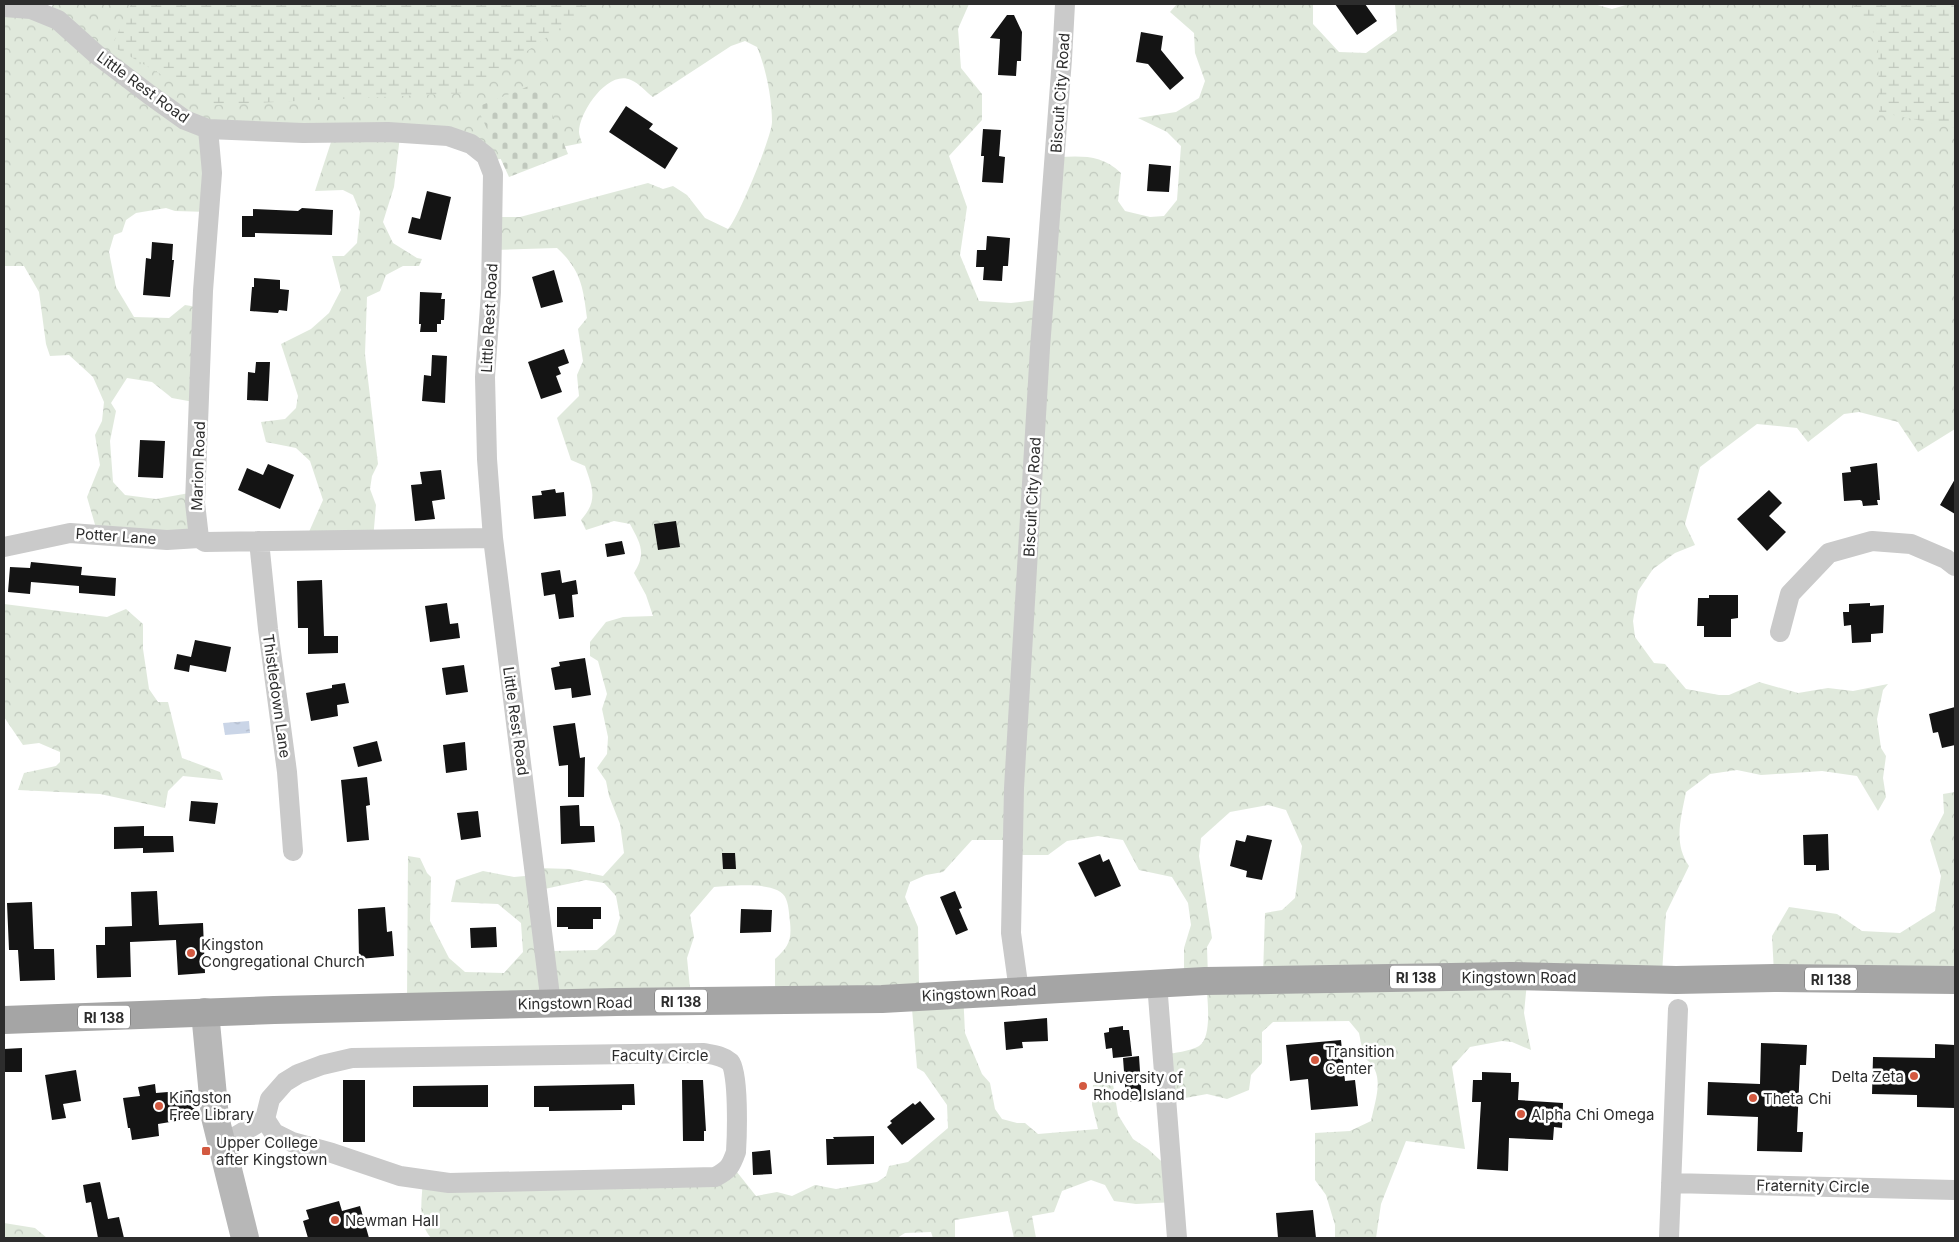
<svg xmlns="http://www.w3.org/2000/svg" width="1959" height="1242" viewBox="0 0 1959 1242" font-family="Inter,sans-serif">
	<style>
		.forest { fill: url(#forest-crowns); fill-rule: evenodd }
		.wetland { fill: url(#wetland-marsh) }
		.cemetery { fill: url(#cemetery-stones) }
		.water { fill: url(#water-ripples) }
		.building { fill: #141414 }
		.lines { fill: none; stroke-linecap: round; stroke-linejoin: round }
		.street { stroke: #cacaca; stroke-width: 20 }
		.secondary { stroke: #b7b7b7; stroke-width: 28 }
		.primary { stroke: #a5a5a5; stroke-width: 28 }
		.poi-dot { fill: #d35940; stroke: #fff; stroke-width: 2 }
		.labels { text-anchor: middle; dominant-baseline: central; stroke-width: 5; stroke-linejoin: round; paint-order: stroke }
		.shield { fill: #fff; stroke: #6c6c6c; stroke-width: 1 }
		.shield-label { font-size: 14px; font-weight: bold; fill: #2d2d2d }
		.street-label { font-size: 15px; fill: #2d2d2d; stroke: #fff }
		.poi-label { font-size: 15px; fill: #2d2d2d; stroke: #fff; text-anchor: start }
	</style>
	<defs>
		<pattern id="forest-crowns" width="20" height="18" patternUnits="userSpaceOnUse" patternTransform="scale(1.25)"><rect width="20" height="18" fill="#e0e9dc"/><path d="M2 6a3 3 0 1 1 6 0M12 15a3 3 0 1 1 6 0" fill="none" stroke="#c0c8bd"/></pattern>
		<pattern id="wetland-marsh" width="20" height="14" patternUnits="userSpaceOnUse" patternTransform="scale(1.25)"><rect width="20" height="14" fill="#e0e9dc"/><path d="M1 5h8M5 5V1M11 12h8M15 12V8" fill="none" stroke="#c0c8bd"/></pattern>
		<pattern id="cemetery-stones" width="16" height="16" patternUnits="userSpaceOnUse" patternTransform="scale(1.25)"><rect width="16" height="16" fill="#e0e9dc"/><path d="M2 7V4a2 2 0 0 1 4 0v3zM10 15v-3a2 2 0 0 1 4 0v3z" fill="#c0c8bd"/></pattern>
		<pattern id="water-ripples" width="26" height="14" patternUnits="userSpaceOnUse" patternTransform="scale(1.25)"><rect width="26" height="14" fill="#cad5e7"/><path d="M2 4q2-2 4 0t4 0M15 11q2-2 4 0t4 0" fill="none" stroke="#aeb7c6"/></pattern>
	</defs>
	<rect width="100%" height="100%" fill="#fff"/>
	<!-- forest -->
	<path class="forest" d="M53 4H969L958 29 961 68 982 94V120L949 156 967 207 960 255 979 301 1011 303 1044 299 1059 157C1084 156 1102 155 1121 173L1118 201 1125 211 1150 217 1164 216 1177 200 1181 146 1167 132 1138 118 1176 112 1199 98 1205 81 1195 53 1194 33 1170 12 1177 4H1313V24L1339 52 1366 53 1397 31 1395 4H1594L1612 9 1629 4H1955V429L1918 452 1898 422 1859 412 1844 414 1808 442 1797 428 1757 424 1700 467 1685 524 1695 545 1675 553 1653 569 1638 591 1633 621 1635 637 1654 663 1665 664 1686 689 1719 695H1729L1759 682 1798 693 1828 688 1853 691 1888 684 1883 690 1877 719 1881 748 1886 756 1883 778 1886 797 1878 811 1857 776 1822 771 1761 775 1737 770 1710 774 1686 792C1681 818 1673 843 1689 866L1666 913 1662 973 1528 972 1524 1013 1531 1050 1512 1042 1502 1041 1470 1047 1452 1067 1465 1149 1406 1141 1381 1204 1376 1238H1335V1225L1326 1195 1315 1180V1133L1350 1131 1371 1121C1375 1100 1387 1072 1364 1058L1359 1033 1349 1021 1273 1022 1262 1032V1063L1251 1075 1249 1090 1227 1099 1207 1094 1169 1101 1164 1055C1173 1053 1191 1051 1199 1046 1213 1038 1207 995 1206 981L1184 979V948L1191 925 1188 903 1172 877 1139 870 1123 840 1098 836 1067 841 1048 855H1017L1013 840H972L943 872 926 875 910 882 905 897 918 927 919 985 963 991 965 1033 982 1074 990 1083 995 1109 1002 1119 1017 1123H1025L1038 1134 1098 1129 1092 1105 1093 1085 1113 1084 1118 1115 1133 1139 1148 1149 1172 1171 1175 1202 1136 1204 1114 1201 1105 1185 1091 1180 1062 1191 1054 1212 1032 1216 1036 1238H1014L1008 1211 955 1220V1238H933L931 1232 905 1233 897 1238H431C417 1222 422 1200 423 1179L711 1175 729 1162 756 1196 777 1192 792 1196 815 1185 836 1189 877 1182 886 1176 889 1166 908 1162 948 1128 947 1105 924 1072 917 1068 911 997 775 996V959C788 947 792 941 790 922 789 915 789 906 786 899 780 880 730 886 714 887L690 915 694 937 687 958 691 998 407 1000 408 856 420 858 427 873 431 877 430 921 449 958 465 972 504 973 523 952 521 923 498 904 451 902 456 880 483 871 514 877 536 875 537 868 570 869 603 876 624 853 620 824 609 796 606 781 597 768 607 754 608 737 602 709 607 694 598 661 590 656V642L606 622 623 617 653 616 646 595 634 573C647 553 640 543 630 524L614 521 586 530 581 520C598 501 593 489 585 466L571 460 557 418 579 396 577 375 583 361 578 329 587 318C583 287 581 270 557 248L495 250 501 217H520L648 183 663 189 673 186 687 195 705 218 728 229C738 219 772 136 772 122 772 99 766 68 757 47L745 41 731 46 653 97C646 92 639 83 631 80 608 69 579 112 579 132 579 135 581 140 582 143L490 161 475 148 400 136 394 187 383 222 393 243 417 258 422 259 419 266H403L386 275 380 291 367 297 365 354 378 464 372 476 370 489 376 505 373 540 305 541 323 500 310 461 296 448 266 442 261 422 285 419 296 408 298 396 281 344 311 329 329 313 341 290 332 256H344L357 243 360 212 353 195 343 190 315 191 333 136 214 130 209 212 175 211 166 208 136 213 126 220 122 232 114 235 109 252 116 287 134 317 169 318 185 305 203 308 199 403 172 398 152 382 127 378 111 403 116 411 110 441 113 482 125 495 156 499 195 492 200 539 98 535 87 497 100 465 95 435 102 421 104 402 93 377 69 355 50 356 46 344 39 292 24 266H4V8L49 13ZM1268 805 1286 810 1302 846 1295 898 1282 910 1265 913 1263 975 1208 977 1207 947 1212 938 1199 856 1201 838 1230 812ZM586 880 604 883 616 896 620 918 615 934 597 950 554 951 540 890Z
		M4 604 107 617 126 609 143 624V649L149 689 158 702H168L182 758 220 772 223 780 183 776 168 791 165 808 100 794 18 790 24 773 56 766 60 762V752L39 743 23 745 4 717Z
		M1955 792V978L1774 973 1772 936 1789 907 1837 914 1862 931 1900 933 1935 911 1941 876 1930 840 1944 813 1943 794Z
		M4 1223 35 1228 47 1238H4Z"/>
	<!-- wetland -->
	<path class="wetland" d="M131 4H595L466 93 214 105 112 46Z
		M1852 4H1955V128L1879 112 1878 38Z"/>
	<!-- cemetery -->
	<path class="cemetery" d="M539 82 568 154 509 177 477 107Z"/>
	<!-- water -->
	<path class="water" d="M249 721 250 733 225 735 223 723Z"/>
	<!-- building -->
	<path class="building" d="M1335 4H1365L1377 21 1357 35Z
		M1007 15H1014L1022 32 1021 61H1017L1016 76 998 75 1000 39 990 38Z
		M1141 32 1163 36 1161 50 1184 78 1170 90 1148 64 1136 62Z
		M626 106 653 124 649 129 678 148 665 169 609 132Z
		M983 129 1001 130 999 156 1005 157 1003 183 982 182 984 156H981Z
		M1149 164 1171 166 1169 192 1147 191Z
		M427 191 451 197 441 240 408 233 412 217 420 219Z
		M302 208 333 210 332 235 255 233V237H242V216H253V209L298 211Z
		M987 236 1010 238 1008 266H1003L1002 281 983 280 984 267H976L977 250H986Z
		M152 242 173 244 172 260H174L170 297 143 295 146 258 151 259Z
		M554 270 563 302 541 308 532 277Z
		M254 278 280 280V289L289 290 287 311 279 310 278 313 250 311 252 287H254Z
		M420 292 442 293 441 299H445L444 320H441V324H437V332H420L421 324H419Z
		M564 349 569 363 558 367 561 374 556 376 562 392 541 399 528 362Z
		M432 355 447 356 445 403 422 401 424 375 431 376Z
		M256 362H270L268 401 247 400 248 372 255 373Z
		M140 440 165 441 163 478 138 477Z
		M1877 463 1880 500H1877L1878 505 1863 506 1862 501 1860 500 1844 501 1842 473 1851 472 1850 467Z
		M268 464 294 475 280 509 238 490 247 468 263 475Z
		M441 470 445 499 432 501 435 519 415 521 411 485 422 484 420 472Z
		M1955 479V514L1940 505Z
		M555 489 556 493 564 492 566 516 534 519 532 496 542 495 541 491Z
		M1769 490 1782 503 1769 516 1786 532 1767 551 1737 519Z
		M676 521 680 547 658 550 654 524Z
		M622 541 625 554 607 557 605 544Z
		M31 562 82 567 81 575 116 578 115 596 79 593V586L31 582 30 594 8 592 10 567 30 568Z
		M560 570 562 583 576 580 578 594 572 595 574 617 559 619 555 594 544 596 541 573Z
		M322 580 324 636H338V653L308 654V628H298L297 581Z
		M1709 595H1738V618L1731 619V637H1704V626H1697L1698 598H1709Z
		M447 603 450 624 458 623 460 638 430 642 425 606Z
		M1870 603V606L1884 605 1883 633 1871 634V642L1852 643 1851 625 1844 626 1843 612H1849V604Z
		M195 640 231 647 226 672 190 665 189 672 174 669 177 654 191 657Z
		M585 658 591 695 572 698 571 688 555 690 551 668 560 666 559 662Z
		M464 665 468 692 446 695 442 668Z
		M345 683 349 703 337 705 338 716 311 721 306 693 332 688V685Z
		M1955 707V745L1942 748 1938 732 1933 733 1929 714Z
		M575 723 580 758 585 757 584 797H568V765L559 766 553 726Z
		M377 741 382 761 358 767 353 747Z
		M465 742 467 770 446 773 443 745Z
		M367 777 370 805 366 806 369 840 347 842 341 780Z
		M191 801 218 803 215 824 189 821Z
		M579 805 580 826H594L595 842 561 844 560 806Z
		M478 811 481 837 461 840 457 813Z
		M144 826V836H173L174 852 143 853V848L114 849V827Z
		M1828 834 1829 870 1816 871V865H1804L1803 835Z
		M1247 835 1272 840 1262 880 1246 877 1247 871 1230 866 1236 840 1245 842Z
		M722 853H735L736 869H723Z
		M1100 854 1103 862 1109 859 1121 886 1095 897 1078 863Z
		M157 891 159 925 203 923 205 973 178 975 176 940 130 942 131 977 97 978 96 945H105V927L132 926 131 892Z
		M955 891 962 908 959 909 968 930 956 935 940 897Z
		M32 902 34 949H54L55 980 20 981 18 950H9L7 903Z
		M385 907 387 932 392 931 394 956 359 959 358 909Z
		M557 907H601V919H593V929H568V927H557Z
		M741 909 772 910 771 932 740 933Z
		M496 927 497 947 471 948 470 928Z
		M1047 1018 1048 1041 1022 1042 1023 1048 1006 1050 1004 1022Z
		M1123 1026V1030H1129L1132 1056 1113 1058 1112 1048 1106 1049 1104 1033 1109 1032V1028Z
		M1341 1040 1345 1081 1355 1080 1358 1106 1311 1110 1308 1079 1290 1081 1286 1045Z
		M1761 1043 1807 1045 1806 1065H1800L1797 1132H1803L1802 1152 1757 1151 1758 1117 1707 1115 1708 1082 1760 1084Z
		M1935 1044 1955 1045V1108L1917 1107V1095L1872 1094 1873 1057 1935 1058Z
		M22 1048V1072H4V1049Z
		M1139 1056 1142 1101 1128 1102V1099H1126L1123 1058Z
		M76 1070 81 1101 63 1104 66 1118 52 1120 45 1075Z
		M1482 1072 1511 1073V1082H1519L1518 1100 1563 1103 1562 1128 1554 1127 1553 1140 1509 1138 1508 1171 1477 1169 1481 1102H1472L1473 1080H1482Z
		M343 1080H365V1142H343Z
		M682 1080H703L706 1131H704V1141H683Z
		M155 1084 156 1093 192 1090 195 1114 176 1118V1121L158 1124 159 1136 132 1140 130 1128H128L123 1098 140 1096 138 1087Z
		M634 1084 635 1105H622V1110L549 1111V1107H534V1086Z
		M488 1085V1107H413V1086Z
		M920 1101 935 1119 902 1145 887 1127 892 1123 890 1121 913 1103 915 1105Z
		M874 1136V1164L827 1165 826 1139H834L833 1137Z
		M770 1150 772 1174 753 1175 752 1152Z
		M100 1182 108 1219 119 1217 124 1238H98L91 1202 86 1203 83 1185Z
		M339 1201 342 1211 360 1206 369 1238H308L303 1221 309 1219 306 1210Z
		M1313 1210 1316 1238H1278L1276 1213Z"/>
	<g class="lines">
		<!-- street -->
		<path class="street" d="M4 7 31 9 58 20 96 54 150 95 185 120 208 129 303 133 388 132 448 136 471 144 486 156 493 174 491 292 485 377 487 459 493 538 551 1004
			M208 129 212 173 203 291 195 503 199 538 205 542 493 538
			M259 541 268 629 287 772 293 851
			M4 547 70 533 167 540 199 538
			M1780 632 1790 594 1829 553 1872 541 1911 544 1946 559 1955 566
			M1157 983 1177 1238
			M1019 991 1011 933 1014 788 1040 348 1062 59 1065 4
			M704 1053C714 1055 723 1056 730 1062 739 1072 737 1136 736 1152 731 1166 729 1170 715 1177L449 1183 400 1176 332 1153 292 1142 274 1133 265 1119 270 1099 285 1082 298 1074 322 1065 352 1058Z
			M221 1145 265 1119
			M1671 1183 1955 1190
			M1669 1238 1678 1009"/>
		<!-- secondary -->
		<path class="secondary" d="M205 1012 215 1117 245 1238"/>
		<!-- primary -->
		<path class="primary" d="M4 1020 274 1010 616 1002 882 999 1205 981 1511 976 1676 980 1774 978 1955 980"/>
	</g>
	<!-- markers -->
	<g class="poi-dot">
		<circle cx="191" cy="953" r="5"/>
		<circle cx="1315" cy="1060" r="5"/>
		<circle cx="1914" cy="1076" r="5"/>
		<circle cx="1083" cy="1086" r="5"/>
		<circle cx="1753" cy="1098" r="5"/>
		<circle cx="159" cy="1106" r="5"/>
		<circle cx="1521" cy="1114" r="5"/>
		<rect x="201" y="1146" width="10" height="10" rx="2.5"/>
		<circle cx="335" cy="1220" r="5"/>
	</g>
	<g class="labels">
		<!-- shield labels -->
		<g class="shield">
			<rect x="1390" y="965.5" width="52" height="23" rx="4"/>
			<rect x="1805" y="967.5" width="52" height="23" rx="4"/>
			<rect x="655" y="989.5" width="52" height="23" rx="4"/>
			<rect x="78" y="1005.5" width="52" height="23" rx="4"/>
		</g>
		<g class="shield-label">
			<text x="1416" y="977">RI 138</text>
			<text x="1831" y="979">RI 138</text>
			<text x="681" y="1001">RI 138</text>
			<text x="104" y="1017">RI 138</text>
		</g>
		<!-- street labels -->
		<g class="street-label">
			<text transform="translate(143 87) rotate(36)">Little Rest Road</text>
			<text transform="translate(1060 93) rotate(-86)">Biscuit City Road</text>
			<text transform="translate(489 318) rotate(-87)">Little Rest Road</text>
			<text transform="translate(198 466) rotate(-88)">Marion Road</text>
			<text transform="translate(1032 497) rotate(-87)">Biscuit City Road</text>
			<text transform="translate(116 536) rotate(4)">Potter Lane</text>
			<text transform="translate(277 696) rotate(82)">Thistledown Lane</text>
			<text transform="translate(516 721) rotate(82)">Little Rest Road</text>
			<text x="1519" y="977">Kingstown Road</text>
			<text transform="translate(979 993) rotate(-3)">Kingstown Road</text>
			<text transform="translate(575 1003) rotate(-1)">Kingstown Road</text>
			<text x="660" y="1055">Faculty Circle</text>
			<text transform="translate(1813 1186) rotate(1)">Fraternity Circle</text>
		</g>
		<!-- poi labels -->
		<g class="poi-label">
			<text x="201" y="944">Kingston<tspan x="201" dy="17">Congregational Church</tspan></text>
			<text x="1325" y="1051">Transition<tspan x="1325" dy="17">Center</tspan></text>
			<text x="1904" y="1076" text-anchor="end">Delta Zeta</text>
			<text x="1093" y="1077">University of<tspan x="1093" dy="17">Rhode Island</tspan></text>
			<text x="169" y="1097">Kingston<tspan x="169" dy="17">Free Library</tspan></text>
			<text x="1763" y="1098">Theta Chi</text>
			<text x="1531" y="1114">Alpha Chi Omega</text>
			<text x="216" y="1142">Upper College<tspan x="216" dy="17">after Kingstown</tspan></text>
			<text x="345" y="1220">Newman Hall</text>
		</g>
	</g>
	<!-- border -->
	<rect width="1959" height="1242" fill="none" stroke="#2d2d2d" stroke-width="10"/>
</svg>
